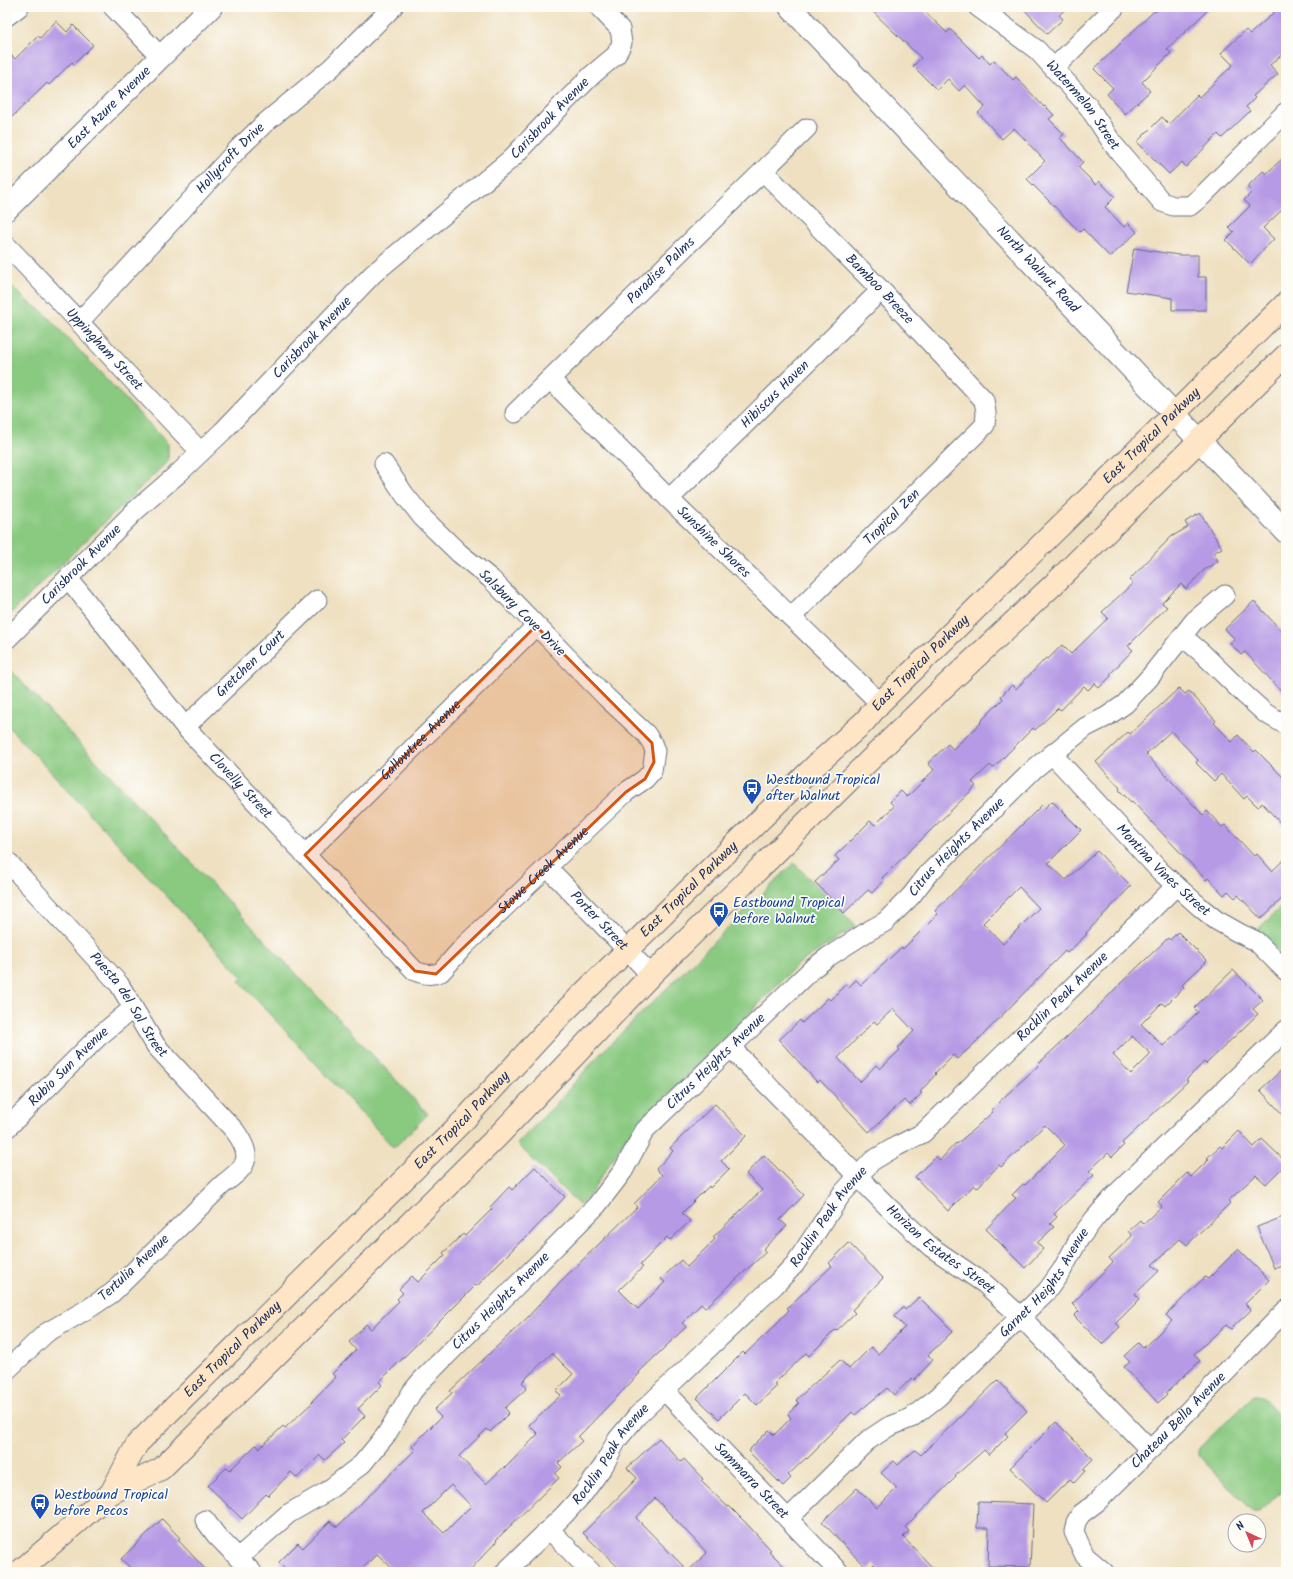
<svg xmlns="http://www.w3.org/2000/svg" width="1293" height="1579" viewBox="0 0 1293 1579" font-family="Kalam,sans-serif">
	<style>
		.green { fill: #89c980; stroke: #527c6f }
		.building { fill: #b69ae5; fill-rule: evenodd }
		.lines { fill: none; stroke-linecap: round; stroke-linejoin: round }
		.minor-casing { stroke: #656d81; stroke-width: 21 }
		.tertiary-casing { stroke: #656d81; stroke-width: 24 }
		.secondary-casing { stroke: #656d81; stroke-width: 24 }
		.minor { stroke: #fff; stroke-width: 19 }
		.tertiary { stroke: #fff; stroke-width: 22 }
		.secondary { stroke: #fde5c5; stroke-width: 22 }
		.marked { fill: #d45514; fill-opacity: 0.2; stroke: #d45514; stroke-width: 3; stroke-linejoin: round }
		.labels { text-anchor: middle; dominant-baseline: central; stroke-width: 3.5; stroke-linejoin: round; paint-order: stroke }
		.street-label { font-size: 14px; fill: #1b2f5e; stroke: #fdfcf7 }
		.transit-label { font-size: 14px; fill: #164399; stroke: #fdfcf7; text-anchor: start }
	</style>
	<rect width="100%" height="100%" fill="#fdfcf7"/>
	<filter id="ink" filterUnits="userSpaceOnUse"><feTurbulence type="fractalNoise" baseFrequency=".025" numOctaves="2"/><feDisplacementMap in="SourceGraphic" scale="8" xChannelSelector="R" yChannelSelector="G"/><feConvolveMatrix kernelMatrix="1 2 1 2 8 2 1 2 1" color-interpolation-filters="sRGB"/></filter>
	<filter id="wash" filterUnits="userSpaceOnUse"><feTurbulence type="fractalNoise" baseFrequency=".012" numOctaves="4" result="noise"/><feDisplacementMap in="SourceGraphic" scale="16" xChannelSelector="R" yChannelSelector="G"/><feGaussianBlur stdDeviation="0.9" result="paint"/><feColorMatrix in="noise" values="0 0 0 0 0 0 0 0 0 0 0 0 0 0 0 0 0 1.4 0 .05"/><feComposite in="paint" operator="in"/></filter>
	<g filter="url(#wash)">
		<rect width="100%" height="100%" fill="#efe0c1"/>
		<!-- green -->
		<path class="green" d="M7 281 28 302 43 312 168 444V461L7 617Z
			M7 666 428 1114 394 1148 239 981 243 978 7 725Z
			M794 863 856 926 798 964 627 1136 589 1196 579 1205 517 1144 555 1105 598 1056Z
			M1286 902V958L1256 931Z
			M1254 1395H1261L1286 1422V1487L1259 1512H1253L1199 1456V1448Z"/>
		<g id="blocks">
			<!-- building -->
			<path class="building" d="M868 7H920L947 33 950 29 979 58 982 55 990 64 994 60 1013 80 1016 77 1044 107 1045 106 1054 115 1049 119 1064 134 1060 138 1083 162 1078 167 1096 185 1099 181 1115 197 1105 207 1124 227 1128 223 1137 232 1110 257 1083 229 1080 232 1027 179 1045 161 1014 128 1002 139 978 113 985 107 965 85 959 91 948 79 937 90 913 66 921 58Z
				M1022 7H1068L1059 15 1063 19 1047 34Z
				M1161 7H1211L1167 49 1171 53 1142 82 1150 91 1125 114 1107 94 1113 88 1094 69 1154 11 1155 12Z
				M1280 7 1286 13V51L1270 65 1278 74 1253 96 1255 98 1246 107 1250 111 1222 138 1218 134 1186 167 1182 162 1169 174 1137 142 1162 117 1169 124 1197 95 1199 97 1233 65 1221 53 1246 30 1250 34Z
				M56 21 67 32 73 25 93 45 74 64 72 62 49 85 47 83 7 122V51L15 59 38 36 40 38Z
				M1286 155V206L1263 228 1274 239 1250 264 1226 240 1234 232 1229 227 1250 206 1244 200 1252 192 1247 187 1263 171 1266 174Z
				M1134 248 1178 255H1198V277H1206V310H1172V298L1126 291Z
				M1200 513 1222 548 1213 553 1218 561 1204 570 1186 589 1181 584 1162 603 1167 607 1128 646 1133 650 1110 674 1111 676 1099 688 1095 683 1088 690 1084 686 1061 710 1058 708 1035 730 1033 728 993 768 990 765 972 782 976 786 882 878 884 880 872 893 868 890 844 913 815 882 839 860 835 856 870 821 875 825 894 806 890 802 901 791 907 797 934 770 928 763 948 744 953 749 981 723 980 722 1003 699 1001 696 1012 685 1016 689 1046 658 1048 659 1062 645 1071 654 1108 618 1102 612 1133 583 1129 580 1171 537 1188 527 1185 522Z
				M1254 601 1286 636V696L1245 652 1241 655 1230 643 1235 639 1225 629Z
				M1179 688 1185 694 1189 691 1216 721 1214 723 1232 742 1238 735 1254 752 1256 750 1286 780V829L1262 803 1258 807 1247 796 1244 799 1221 774 1214 781 1196 763 1198 760 1171 731 1146 754 1203 815 1207 811 1222 827 1225 825 1254 856 1257 854 1272 871 1286 858V895L1261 919 1238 895 1235 898 1228 891 1224 895 1208 878 1206 880 1132 801 1131 802 1119 790 1120 788 1096 762 1128 732 1130 734Z
				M1052 801 1081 830 1048 863 1066 880 1097 851 1131 886 1086 933 1087 934 1067 953 1065 951 974 1044 957 1059 953 1055 935 1073 936 1074 920 1092 922 1093 910 1105 904 1100 869 1132 820 1080 817 1082 779 1040 800 1020 802 1023 828 998 830 1000 846 984 849 987 856 980 861 985 902 947 903 949 938 914 935 911 1042 805 1045 808ZM1019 887 1039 908 1003 944 983 923ZM893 1009 914 1031 898 1048 900 1050 880 1069 876 1065 860 1082 838 1058 874 1021 877 1024Z
				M1178 932 1207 961 1182 985 1184 987 1165 1006 1162 1003 1141 1024 1163 1046 1198 1012 1194 1008 1233 970 1263 1000 1253 1009 1258 1014 1206 1064 1204 1062 1186 1080 1188 1081 1122 1143 1124 1145 1112 1157 1108 1153 1089 1171 1094 1175 1054 1214 1057 1217 1050 1224 1054 1227 1037 1243 1043 1249 1025 1268 986 1229 1016 1198 1012 1195 1023 1184 1025 1185 1065 1145 1045 1125 1001 1167 999 1165 977 1188 974 1185 948 1211 915 1177 936 1156 940 1160 956 1143 957 1144 993 1112 991 1110 1003 1098 1039 1065 1038 1064 1082 1023 1121 983 1168 938 1170 940ZM1132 1036 1151 1054 1131 1074 1113 1055Z
				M1286 1066V1118L1260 1090Z
				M715 1104 746 1136 721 1161 729 1169 710 1188 709 1186 682 1213 690 1221 670 1240 667 1237 640 1265 643 1267 619 1290 638 1309 665 1282 661 1279 681 1260 687 1267 715 1239 713 1237 762 1190 746 1174 764 1155 804 1195 780 1220 787 1226 763 1249 766 1252 705 1308 701 1304 682 1323 686 1327 639 1372 640 1373 578 1437 582 1441 558 1463 562 1467 555 1474 559 1478 496 1540 497 1541 468 1572H396L377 1554 359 1572H289L279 1562 298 1543 303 1548 330 1521 337 1527 415 1450 412 1446 441 1417 434 1410 452 1393 450 1391 527 1318 560 1282 637 1207 634 1204 662 1175 656 1169 673 1151 670 1148ZM552 1353 573 1374 556 1391 561 1395 529 1425 538 1434 505 1468 504 1467 486 1484 459 1456 487 1429 490 1432 509 1413 505 1408 527 1388 522 1382ZM451 1485 471 1506 444 1533 423 1513Z
				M1239 1131 1254 1147 1262 1139 1286 1162V1164L1266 1184 1256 1175 1228 1201 1230 1203 1187 1245 1180 1239 1152 1265 1159 1271 1135 1294 1140 1299 1116 1323 1120 1327 1102 1344 1074 1316 1079 1311 1072 1304 1113 1262 1109 1258 1132 1236 1128 1231 1140 1220 1143 1224 1162 1206 1158 1202 1187 1173 1191 1177 1209 1159 1207 1158 1220 1146 1222 1148Z
				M535 1167 565 1197 524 1240 523 1239 496 1266 477 1286 476 1285 379 1382 382 1385 358 1409 365 1416 341 1440 344 1443 325 1460 320 1455 297 1478 291 1472 268 1496 266 1494 242 1519 208 1486 227 1467 230 1470 256 1445 260 1448 283 1426 285 1428 313 1402 312 1401 336 1377 332 1374 356 1350 349 1342 366 1324 371 1329 399 1301 397 1299 403 1293 399 1289 412 1276 418 1282 445 1255 443 1253 463 1234 465 1236 492 1209 490 1207 509 1187 512 1190Z
				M1283 1217 1286 1225V1263L1274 1268 1257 1227Z
				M849 1243 883 1278 852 1310 855 1313 836 1331 835 1330 809 1356 806 1353 774 1384 777 1386 757 1405 745 1393 719 1419 697 1398 743 1352 745 1354 777 1324H776L789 1310 787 1308 832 1266 829 1263Z
				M1238 1249 1269 1280 1245 1304 1251 1310 1231 1329 1226 1325 1194 1354 1200 1361 1166 1393 1167 1394 1158 1403 1124 1367 1130 1362 1124 1356 1138 1343 1143 1348 1172 1321 1166 1315 1205 1277 1208 1279Z
				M919 1297 953 1331 928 1355 933 1360 914 1380 912 1378 894 1395 887 1388 855 1415 852 1412 818 1446 819 1447 807 1459 806 1458 788 1475 791 1478 783 1486 748 1451 769 1430 774 1435 791 1418 788 1414 799 1403 796 1400 840 1360 849 1369 871 1347 878 1354 905 1327 894 1316 903 1307 905 1310Z
				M998 1380 1027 1411 1005 1433 1008 1436 989 1455 984 1450 955 1476 956 1477 905 1527 909 1531 903 1537 937 1572H881L874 1564 868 1570 822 1522 857 1488 877 1508 897 1488 881 1473 894 1461 898 1465 915 1450 921 1455Z
				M1056 1422 1093 1459 1083 1469 1085 1471 1074 1483 1070 1479 1046 1503 1010 1468Z
				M659 1438 681 1462 684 1459 703 1479 701 1481 728 1507 729 1506 746 1523 771 1550 769 1551 790 1572H623L583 1533 637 1478 627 1468ZM655 1498 707 1553 688 1571 636 1518Z
				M978 1502 1033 1504 1030 1567 988 1566 989 1528H977Z
				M162 1519 180 1538 178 1540 208 1572H135L121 1559Z"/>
		</g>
	</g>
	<g filter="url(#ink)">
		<use href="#blocks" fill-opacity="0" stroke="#656d81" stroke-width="1"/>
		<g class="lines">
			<!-- minor casing -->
			<g class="minor-casing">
				<g id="minor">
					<path d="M113 7 161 57"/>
					<path id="s1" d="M978 7 1037 50 1088 106 1113 144 1162 202 1173 206H1190L1202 196 1286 112"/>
					<path d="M7 16 19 7"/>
					<path d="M1054 68 1115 7"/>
					<path id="s2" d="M763 171 881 290 984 400 986 413 985 425 791 617"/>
					<path id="s3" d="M7 246C73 313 135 385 201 452"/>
					<path id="s4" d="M79 322 237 150 265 123 331 68 393 7"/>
					<path id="s5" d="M550 379 669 499 880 703"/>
					<path id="s6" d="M515 413 807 128"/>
					<path id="s7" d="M669 499 881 290"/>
					<path id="s8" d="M68 578 185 727 415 971C424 975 432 976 441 972L465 945 626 792 645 779 652 771 655 751 652 743 646 734 606 697 491 579 459 553 423 518 404 494 384 464"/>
					<path d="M1182 636 1202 653 1244 694 1265 713 1286 725"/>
					<path id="s9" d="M7 639 135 511 180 472 223 431 373 274 512 158 564 103 592 75 616 55 622 43 620 29 599 7"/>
					<path id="s10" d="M185 727 317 600"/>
					<path id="s11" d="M1052 754 1160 871 1200 907 1216 920 1239 933 1256 941 1286 971"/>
					<path id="s12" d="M305 855 536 626"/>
					<path id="s13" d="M7 861 119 984 156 1046 235 1131C255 1159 246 1167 222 1185L112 1293 91 1307 46 1333 7 1370"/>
					<path id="s14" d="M547 867 651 975"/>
					<path id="s15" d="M731 1048 888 1207 931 1247 985 1284 1021 1317 1150 1450"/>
					<path id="s16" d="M7 1128 97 1038 133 1008"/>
					<path id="s17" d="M664 1390 839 1572"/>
					<path id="s18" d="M788 1519 867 1441 888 1427 911 1418 938 1397 1047 1291 1062 1270 1079 1239 1095 1218 1117 1193 1286 1030"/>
					<path d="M205 1520 216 1535 252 1572"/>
					<path d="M549 1529 591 1572"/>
					<path id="s19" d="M238 1558 288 1514 326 1492 362 1464 386 1435 412 1392 421 1381 597 1205 623 1171 645 1130 812 969 828 957 870 930 885 922 911 896 928 874 1034 769 1086 727 1106 717 1125 704 1150 677 1194 621 1225 595"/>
					<path id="s20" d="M505 1572 564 1515 583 1494 604 1465 617 1440 637 1416 775 1285 795 1264 841 1195 872 1161 897 1146 923 1133 1176 886"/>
					<path id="s21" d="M1104 1572 1085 1556 1074 1532 1076 1522 1081 1514 1097 1502 1163 1437 1286 1310"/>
				</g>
			</g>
			<!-- tertiary casing -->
			<g class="tertiary-casing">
				<g id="tertiary">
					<path id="s22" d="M790 7 1286 532"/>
					<path id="s23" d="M7 209 211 7"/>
				</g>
			</g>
			<!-- secondary casing -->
			<g class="secondary-casing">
				<g id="secondary">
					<path id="s24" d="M111 1493 137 1444 465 1119 562 1014 816 765 864 722 880 703 1174 414 1286 303"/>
					<path d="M19 1572 111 1493 161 1469 497 1137 651 975 942 689 1054 584 1286 355"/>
				</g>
			</g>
			<!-- minor -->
			<use href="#minor" class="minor"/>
			<!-- tertiary -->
			<use href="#tertiary" class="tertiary"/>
			<!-- secondary -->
			<use href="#secondary" class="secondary"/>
		</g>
	</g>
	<!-- marked area -->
	<path class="marked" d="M536 626 652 743 654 762 645 779 626 792 436 974 415 971 305 855Z"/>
	<!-- icons -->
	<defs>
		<g id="bus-pin" transform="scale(1)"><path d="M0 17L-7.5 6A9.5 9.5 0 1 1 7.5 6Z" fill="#1a4fb4" stroke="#fdfcf7"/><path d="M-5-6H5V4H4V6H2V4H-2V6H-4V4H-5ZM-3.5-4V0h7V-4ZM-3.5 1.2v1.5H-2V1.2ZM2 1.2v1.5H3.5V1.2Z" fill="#fff"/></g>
	</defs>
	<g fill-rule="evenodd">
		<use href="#bus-pin" x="752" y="788"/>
		<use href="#bus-pin" x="719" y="911"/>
		<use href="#bus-pin" x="40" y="1503"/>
	</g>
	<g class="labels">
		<!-- street labels -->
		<g class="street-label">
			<text stroke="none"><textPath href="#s1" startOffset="145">Watermelon Street</textPath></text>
			<text stroke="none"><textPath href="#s23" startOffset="144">East Azure Avenue</textPath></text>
			<text stroke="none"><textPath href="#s9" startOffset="753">Carisbrook Avenue</textPath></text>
			<text stroke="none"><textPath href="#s4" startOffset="223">Hollycroft Drive</textPath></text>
			<text stroke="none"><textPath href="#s22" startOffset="361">North Walnut Road</textPath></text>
			<text stroke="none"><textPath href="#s6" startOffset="204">Paradise Palms</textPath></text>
			<text stroke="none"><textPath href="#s2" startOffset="166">Bamboo Breeze</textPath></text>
			<text stroke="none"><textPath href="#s9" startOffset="429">Carisbrook Avenue</textPath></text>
			<text stroke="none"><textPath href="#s3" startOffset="142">Uppingham Street</textPath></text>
			<text stroke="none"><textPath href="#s7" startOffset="149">Hibiscus Haven</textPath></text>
			<text stroke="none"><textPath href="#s24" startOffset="1486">East Tropical Parkway</textPath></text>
			<text transform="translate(892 517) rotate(-45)">Tropical Zen</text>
			<text stroke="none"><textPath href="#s5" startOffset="231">Sunshine Shores</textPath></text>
			<text stroke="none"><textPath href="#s9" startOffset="105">Carisbrook Avenue</textPath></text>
			<text transform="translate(522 613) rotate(45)">Salsbury Cove Drive</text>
			<text stroke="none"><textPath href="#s10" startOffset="91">Gretchen Court</textPath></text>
			<text stroke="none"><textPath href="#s24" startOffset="1162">East Tropical Parkway</textPath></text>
			<text stroke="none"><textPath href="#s12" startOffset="163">Gallowtree Avenue</textPath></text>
			<text stroke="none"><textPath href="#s8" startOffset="270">Clovelly Street</textPath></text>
			<text stroke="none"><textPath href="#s19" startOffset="1019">Citrus Heights Avenue</textPath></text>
			<text stroke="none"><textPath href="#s8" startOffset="696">Stowe Creek Avenue</textPath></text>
			<text stroke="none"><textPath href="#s11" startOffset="161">Montina Vines Street</textPath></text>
			<text stroke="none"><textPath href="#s24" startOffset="838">East Tropical Parkway</textPath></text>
			<text stroke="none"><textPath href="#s14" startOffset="75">Porter Street</textPath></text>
			<text stroke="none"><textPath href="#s20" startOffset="807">Rocklin Peak Avenue</textPath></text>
			<text stroke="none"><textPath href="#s13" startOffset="189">Puesta del Sol Street</textPath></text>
			<text stroke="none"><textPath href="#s19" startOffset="695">Citrus Heights Avenue</textPath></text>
			<text stroke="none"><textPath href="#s16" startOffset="87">Rubio Sun Avenue</textPath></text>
			<text stroke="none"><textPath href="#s24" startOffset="514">East Tropical Parkway</textPath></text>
			<text stroke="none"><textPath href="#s20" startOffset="483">Rocklin Peak Avenue</textPath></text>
			<text stroke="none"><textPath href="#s15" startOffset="291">Horizon Estates Street</textPath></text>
			<text transform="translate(134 1268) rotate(-43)">Tertulia Avenue</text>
			<text stroke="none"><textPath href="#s18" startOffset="352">Garnet Heights Avenue</textPath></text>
			<text stroke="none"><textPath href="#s19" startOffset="371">Citrus Heights Avenue</textPath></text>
			<text stroke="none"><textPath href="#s24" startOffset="190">East Tropical Parkway</textPath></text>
			<text stroke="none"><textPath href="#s21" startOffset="206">Chateau Bella Avenue</textPath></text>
			<text stroke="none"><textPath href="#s20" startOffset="159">Rocklin Peak Avenue</textPath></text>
			<text stroke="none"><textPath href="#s17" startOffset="126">Sammarra Street</textPath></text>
		</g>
		<!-- transit labels -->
		<g class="transit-label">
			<text x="766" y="780">Westbound Tropical<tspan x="766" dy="16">after Walnut</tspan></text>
			<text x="733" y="903">Eastbound Tropical<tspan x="733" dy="16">before Walnut</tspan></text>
			<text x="54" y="1495">Westbound Tropical<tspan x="54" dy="16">before Pecos</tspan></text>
		</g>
	</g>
	<!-- margin -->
	<rect width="1293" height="1579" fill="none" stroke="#fdfcf7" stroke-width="24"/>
	<!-- north arrow -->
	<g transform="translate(1247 1533) rotate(316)"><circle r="19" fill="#fdfcf7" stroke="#a3aaba"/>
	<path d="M0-3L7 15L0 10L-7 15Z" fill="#d1495b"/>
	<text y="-6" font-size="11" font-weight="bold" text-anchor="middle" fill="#1b2f5e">N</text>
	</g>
</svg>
